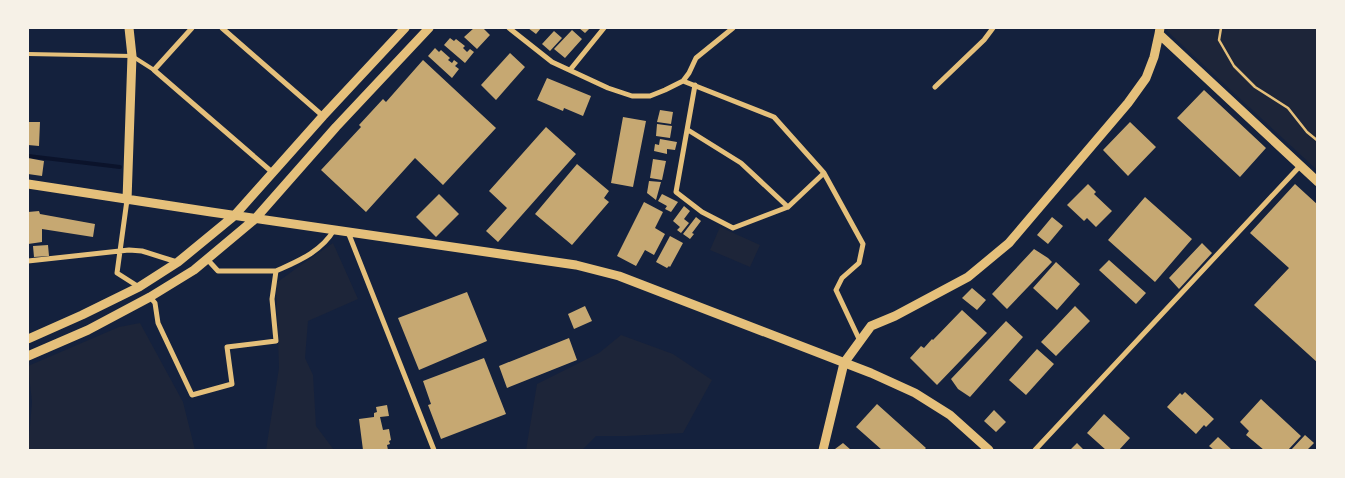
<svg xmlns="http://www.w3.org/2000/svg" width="1345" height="478" viewBox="0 0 1345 478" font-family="'IBM Plex Sans',sans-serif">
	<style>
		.green { fill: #1d2539 }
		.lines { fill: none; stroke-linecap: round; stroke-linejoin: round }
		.stream { stroke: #0b132b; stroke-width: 4 }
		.building { fill: #c6a872 }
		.path { stroke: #e5c07b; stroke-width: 2.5 }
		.service { stroke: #e5c07b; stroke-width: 4 }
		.minor { stroke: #e5c07b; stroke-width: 5 }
		.tertiary { stroke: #e5c07b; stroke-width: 9 }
	</style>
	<rect width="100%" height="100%" fill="#14213d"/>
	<!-- green -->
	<path class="green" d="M1168 28H1317V170L1167 31Z
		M720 227 760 245 750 267 710 250Z
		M333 243 358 299 308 321 305 358 313 375 316 426 334 450H266L279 368 276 283 301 265Z
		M140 323 183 402 195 450H28L32 402 28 366 119 327Z
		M621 335 673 354 712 380 683 433 627 436H596L582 450H526L537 384 599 353Z"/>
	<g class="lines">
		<!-- stream -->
		<path class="stream" d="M28 156 120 167"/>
	</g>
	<!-- building -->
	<path class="building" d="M474 28H483L490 35 477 49 464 37Z
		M528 28H541L536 34Z
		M579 28H590L585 33Z
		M572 30 582 39 565 58 554 49Z
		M554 31 562 38 550 51 542 44Z
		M450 38 454 41 456 39 465 46 463 48 467 52 470 49 474 52 465 63 444 45Z
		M435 48 439 52 441 50 450 58 448 60 452 63 454 60 458 63 455 66 459 69 452 78 428 56Z
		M510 53 525 67 496 100 481 85Z
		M423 60 496 128 443 185 415 158 366 212 321 170 361 127 359 125 383 99 386 102Z
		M547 78 591 96 583 116 564 108 563 111 537 100Z
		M1204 90 1266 148 1240 177 1177 118Z
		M660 110 673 112 671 124 657 122Z
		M623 117 646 121 633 187 611 183Z
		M28 122H40L39 146 28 145Z
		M1130 122 1156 147 1128 176 1103 150Z
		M657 124 672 126 670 138 656 136Z
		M546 127 576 154 498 242 486 231 507 208 489 191Z
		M660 139 677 142 675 150 667 149V154L654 151 655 144 659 145Z
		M28 158 44 161 42 176 28 174Z
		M653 159 666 161 662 180 650 178Z
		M577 164 609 191 604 198 609 202 572 245 535 214Z
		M649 181 661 182 656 200 647 193Z
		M1088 184 1096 192 1094 194 1112 211 1096 227 1087 218 1084 221 1067 205Z
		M1295 184 1318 205V363L1254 305 1289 268 1250 233Z
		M439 194 459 214 436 237 416 217Z
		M662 194 678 202 671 212 665 209 667 206 658 201Z
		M1145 197 1192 239 1155 282 1108 240Z
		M644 202 663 212 655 228 665 234 654 255 645 250 636 266 617 256Z
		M684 206 690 211 684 219 689 223 681 233 677 230 680 227 673 221Z
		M39 211 40 214 95 224 93 237 42 229V242L28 244V212Z
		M696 217 701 221 692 233 694 234 690 239 683 234Z
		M1052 217 1063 226 1048 244 1037 235Z
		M670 236 683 243 670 267 669 266 667 268 656 262Z
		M1202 243 1212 253 1179 289 1169 278Z
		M48 245 49 256 34 257 33 246Z
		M1034 249 1048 258 1052 262 1007 309 992 294Z
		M1109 260 1146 293 1136 304 1099 270Z
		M1056 262 1080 284 1057 310 1033 288Z
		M972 288 986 300 977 310 962 298Z
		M467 292 487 341 419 370 398 318Z
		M585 306 592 321 574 329 568 314Z
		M1075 306 1090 321 1056 356 1041 342Z
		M962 310 987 333 937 385 910 358 921 346 924 348 932 339 933 340Z
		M1006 321 1023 337 970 397 958 389 951 379Z
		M569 338 577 360 507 388 499 366Z
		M1037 349 1054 364 1026 395 1009 380Z
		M484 358 506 414 441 439 428 405 431 404 423 381Z
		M1185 392 1214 419 1206 427 1204 425 1196 434 1167 407 1180 393 1182 395Z
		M1261 399 1301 436 1288 450H1264L1246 435 1249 431 1240 422Z
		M877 404 926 448 924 450H882L856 427Z
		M387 405 389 416 380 417 383 430 389 429 391 440 389 441 390 444 387 445 388 450H363L359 419 374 417V413L377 412 376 407Z
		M994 410 1006 422 996 432 984 421Z
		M1104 414 1130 438 1119 450H1106L1087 433Z
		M1305 435 1314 443 1307 450H1291Z
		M1218 437 1232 450H1214L1209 446Z
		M843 443 851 450H834L835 449Z
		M1077 443 1084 450H1070Z"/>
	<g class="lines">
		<!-- path -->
		<path class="path" d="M1221 28 1219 40 1234 66 1255 87 1288 108 1307 132 1318 141"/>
		<!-- service -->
		<path class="service" d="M28 54 132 56 154 70"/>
		<!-- minor -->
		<path class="minor" d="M192 28 154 70 272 172
			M222 28 323 116
			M509 28 552 62 608 88 632 96H650L665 90 683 81 689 73 696 58 733 28
			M570 70 604 28
			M683 81 774 117 824 173 863 244 859 263 842 278 836 290 860 341
			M695 85 676 192 702 212 733 228 788 207 824 173
			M935 87 984 40 993 28
			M688 130 741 163 788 207
			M127 200 117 273 139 287
			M348 232 434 450
			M28 261 129 250 142 251 177 262
			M276 271C298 261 321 252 334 230
			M150 297 155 303 158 323 192 395 232 384 227 347 276 341 272 299 276 271H218L207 259
			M1035 450 1300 166"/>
		<!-- tertiary -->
		<path class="tertiary" d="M1160 28 1159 34 1318 182
			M28 184 211 212 576 265 619 276 871 373 915 393 950 415 989 450
			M127 200 132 56 129 28
			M28 339 82 315 139 287 178 262 234 216 323 116 405 28
			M28 356 88 330 150 297 194 270 255 219 336 127 429 28
			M823 450 844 363 871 326 895 316 968 277 1009 243 1128 103 1146 78 1154 57 1159 34"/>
	</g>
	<!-- border -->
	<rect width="1345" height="478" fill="none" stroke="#f6f1e7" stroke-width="58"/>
</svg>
